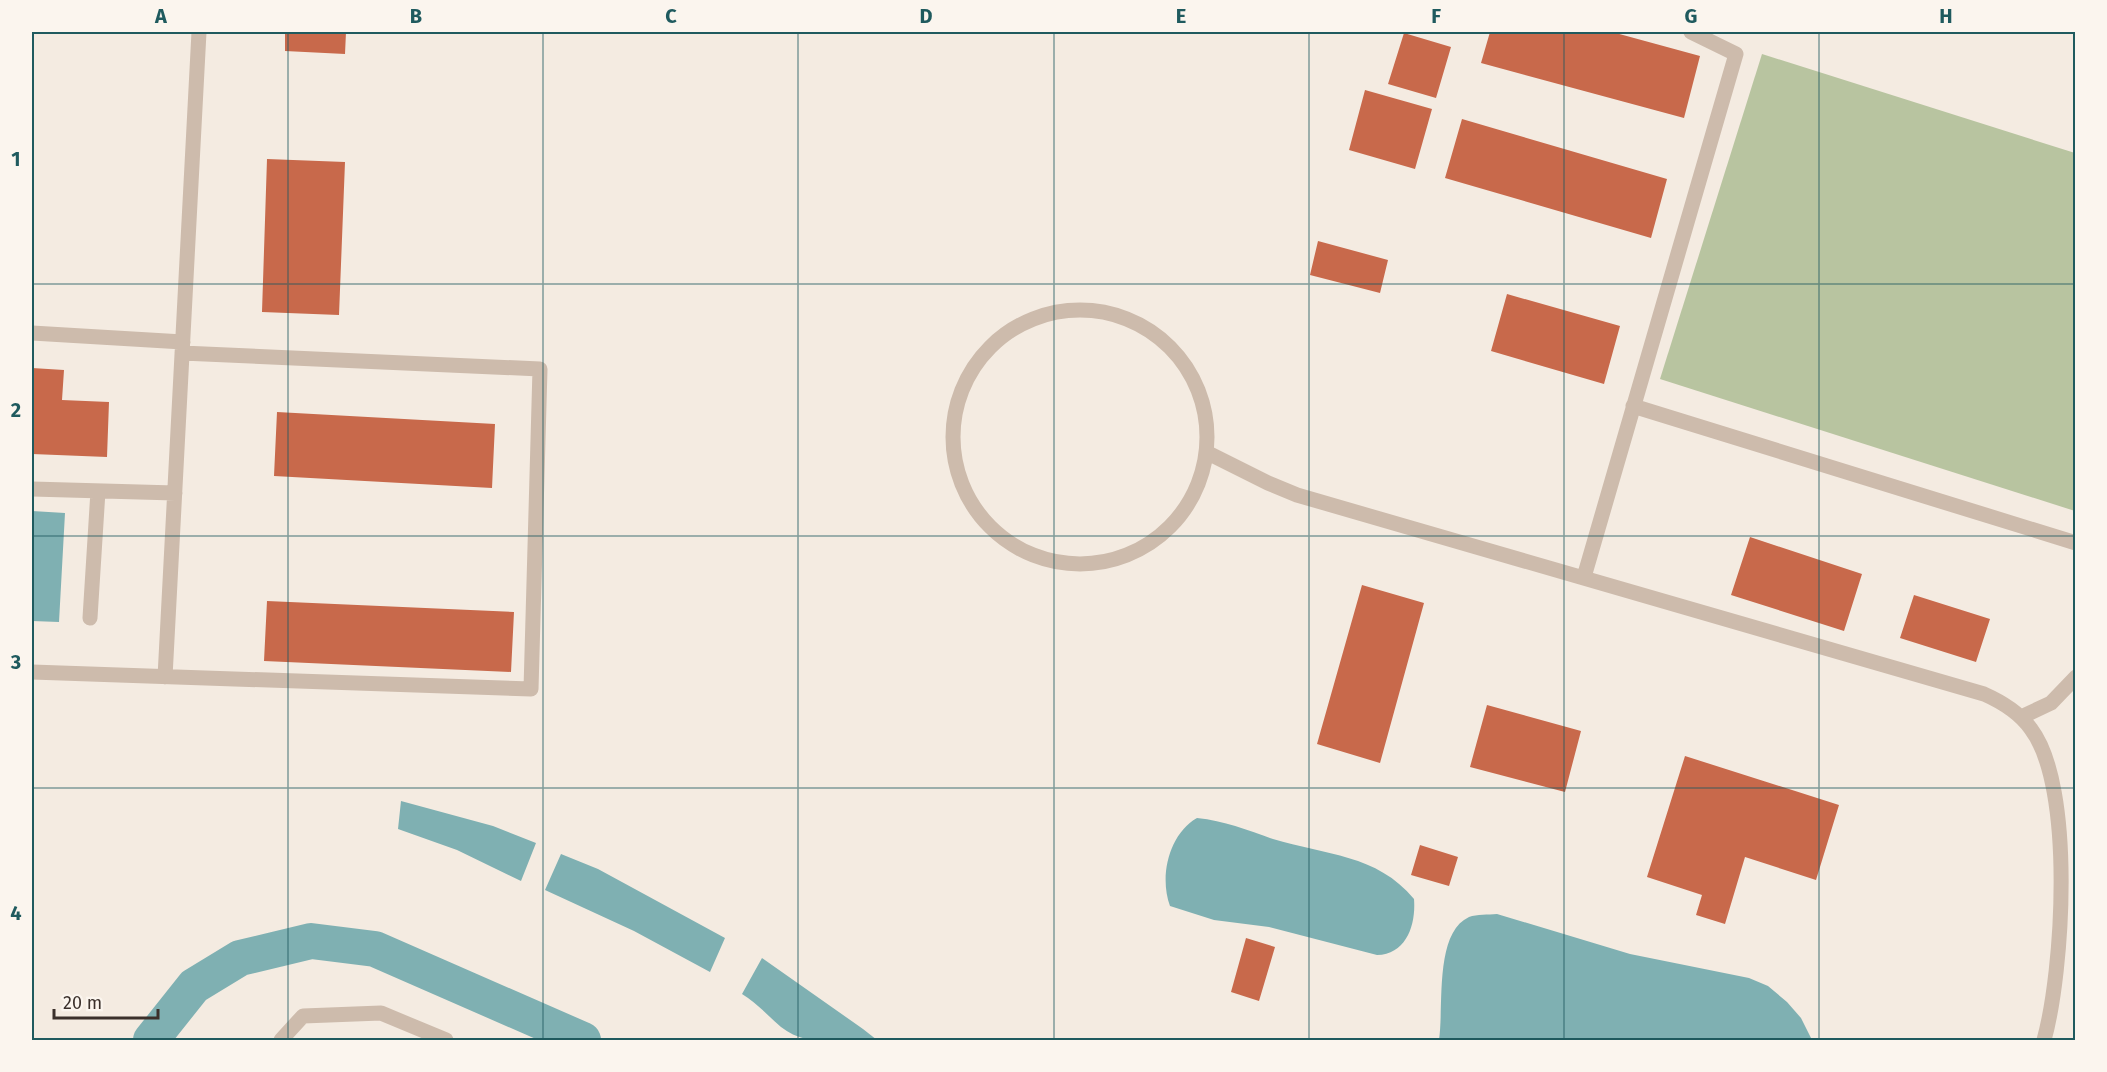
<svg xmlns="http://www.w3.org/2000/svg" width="2107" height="1072" viewBox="0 0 2107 1072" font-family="'Fira Sans',sans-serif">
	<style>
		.green { fill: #b8c4a0 }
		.water { fill: #7fb0b2 }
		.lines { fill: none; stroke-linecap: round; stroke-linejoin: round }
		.canal { stroke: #7fb0b2; stroke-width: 36 }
		.building { fill: #c8694b }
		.minor { stroke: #cdbbac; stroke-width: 15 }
		.grid { fill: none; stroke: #1f5a5e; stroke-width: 1.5; stroke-opacity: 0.55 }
		.neatline { fill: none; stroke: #1f5a5e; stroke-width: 2 }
		.grid-label { font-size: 20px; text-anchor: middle; font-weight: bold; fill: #1f5a5e }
	</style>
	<rect width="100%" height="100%" fill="#f4ebe1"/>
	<!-- green -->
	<path class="green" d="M1762 54 2075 153V511L1660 379Z"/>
	<!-- water -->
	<path class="water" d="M32 511 65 513 59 622 32 621Z
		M401 801 493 826 536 843 521 881 457 850 398 829Z
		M1197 818C1225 821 1247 830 1273 839 1325 855 1377 854 1414 899 1416 924 1407 954 1377 955L1269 927 1214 920 1170 906C1159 876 1169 834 1197 818Z
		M561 854 598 869 725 938 710 972 634 931 545 890Z
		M1497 914 1630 954 1749 978 1768 986 1787 1002 1801 1018 1812 1040H1439C1444 1007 1434 933 1469 917 1477 914 1488 915 1497 914Z
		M762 958 863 1029 877 1040C845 1041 807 1048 781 1027 767 1015 757 1003 742 994Z"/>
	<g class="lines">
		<!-- canal -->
		<path class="canal" d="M151 1040 194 986 240 958 311 941 375 949 583 1040"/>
	</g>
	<!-- building -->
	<path class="building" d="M285 32H346L345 54 285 51Z
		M1490 32H1612L1700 56 1684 118 1481 63Z
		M1404 33 1451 47 1436 98 1388 84Z
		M1365 90 1432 109 1415 169 1349 150Z
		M1462 119 1667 179 1651 238 1445 178Z
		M267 159 345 162 339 315 262 312Z
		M1318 241 1388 260 1380 293 1310 275Z
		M1507 294 1620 326 1604 384 1491 351Z
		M32 368 64 370 62 400 109 402 107 457 32 454Z
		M277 412 495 424 492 488 274 476Z
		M1750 537 1862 574 1844 631 1731 595Z
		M1362 585 1424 603 1380 763 1317 744Z
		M1914 595 1990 619 1976 662 1900 638Z
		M267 601 514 612 511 672 264 661Z
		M1487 705 1581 731 1565 792 1470 767Z
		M1685 756 1839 805 1816 880 1745 857 1725 924 1696 915 1702 895 1647 877Z
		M1420 845 1458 857 1449 886 1411 875Z
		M1246 938 1275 947 1259 1001 1231 992Z"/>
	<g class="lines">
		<!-- minor -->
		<path class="minor" d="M953 437a127 127 0 1 1 254 0a127 127 0 1 1-254 0Z
			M32 333 183 342
			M1633 406 2076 543
			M1206 452 1268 483 1297 495 1984 694C2002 702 2019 712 2031 729 2075 787 2063 972 2044 1040
			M32 489 175 493
			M1584 577 1736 54 1691 32
			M90 618 98 491
			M32 672 531 689 540 369 182 353
			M165 677 199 32
			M2021 717 2051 703 2076 677
			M281 1040 303 1016 381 1013 446 1040"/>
	</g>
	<!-- grid -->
	<path class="grid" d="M288 32V1040M543 32V1040M798 32V1040M1054 32V1040M1309 32V1040M1564 32V1040M1819 32V1040M32 284H2076M32 536H2076M32 788H2076"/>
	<!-- border -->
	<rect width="2107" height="1072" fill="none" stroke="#fbf5ee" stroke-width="66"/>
	<!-- scale -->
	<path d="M54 1009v9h104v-9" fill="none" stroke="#3b302b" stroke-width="3"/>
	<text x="63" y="1009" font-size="18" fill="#3b302b" stroke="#fbf5ee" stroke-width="4.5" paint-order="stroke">20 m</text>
	<rect x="33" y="33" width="2041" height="1006" class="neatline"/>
	<g class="grid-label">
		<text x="161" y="23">A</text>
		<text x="416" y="23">B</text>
		<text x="671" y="23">C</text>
		<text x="926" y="23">D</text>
		<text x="1181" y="23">E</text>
		<text x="1436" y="23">F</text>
		<text x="1691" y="23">G</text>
		<text x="1946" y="23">H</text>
		<text x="16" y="166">1</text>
		<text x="16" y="417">2</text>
		<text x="16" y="669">3</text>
		<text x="16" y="920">4</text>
	</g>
</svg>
